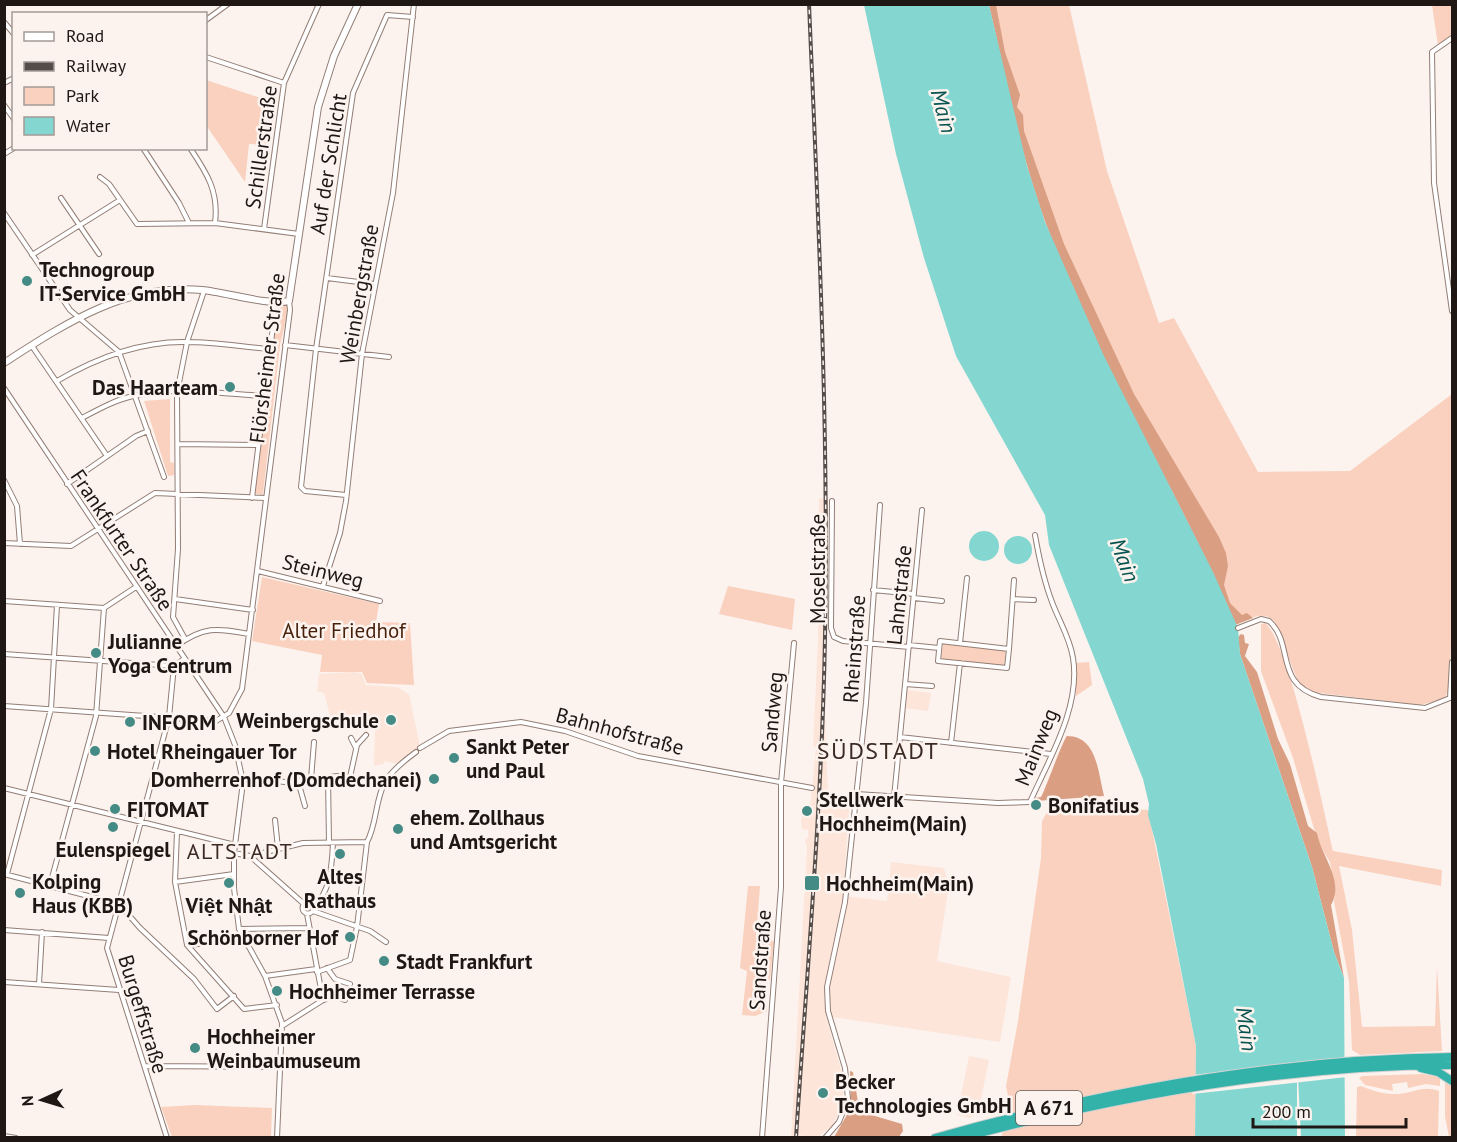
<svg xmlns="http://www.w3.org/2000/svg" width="1457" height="1142" viewBox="0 0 1457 1142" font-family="'PT Sans',sans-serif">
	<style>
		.built { fill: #fde5da }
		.green { fill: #f9d1be }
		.forest { fill: #da9e83 }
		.water { fill: #84d7d0 }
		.pier { fill: #fcf3ef }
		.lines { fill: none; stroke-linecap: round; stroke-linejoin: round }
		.minor-casing { stroke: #927e75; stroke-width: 6 }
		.secondary-casing { stroke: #927e75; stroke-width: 8 }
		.motorway-casing { stroke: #d2d1d0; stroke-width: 10 }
		.minor { stroke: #fff; stroke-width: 4 }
		.secondary { stroke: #fff; stroke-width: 6 }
		.motorway { stroke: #33b2aa; stroke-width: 8 }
		.rail-casing { stroke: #554d49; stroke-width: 4 }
		.rail { stroke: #fcf3ef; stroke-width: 1.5; stroke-dasharray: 4.5; stroke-linecap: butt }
		.poi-dot { fill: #448b86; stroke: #fcf3ef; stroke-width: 2 }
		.labels { text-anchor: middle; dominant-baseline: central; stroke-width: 5; stroke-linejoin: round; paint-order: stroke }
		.shield { fill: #fcf3ef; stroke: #615955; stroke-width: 1.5 }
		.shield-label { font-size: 20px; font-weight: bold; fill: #1e1713 }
		.street-label { font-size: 21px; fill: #1e1713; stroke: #fcf3ef }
		.poi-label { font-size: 21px; font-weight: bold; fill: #1e1713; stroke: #fcf3ef; text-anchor: start }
		.park-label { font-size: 21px; fill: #461f0b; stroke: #fcf3ef }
		.water-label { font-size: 22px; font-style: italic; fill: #06534f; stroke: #fcf3ef }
		.neighbourhood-label { font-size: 22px; letter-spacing: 1.5px; fill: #3c2b24; stroke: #fcf3ef }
		.quarter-label { font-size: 24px; letter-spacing: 1.5px; fill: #3c2b24; stroke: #fcf3ef }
	</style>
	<rect width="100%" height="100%" fill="#fcf3ef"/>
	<!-- built -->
	<path class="built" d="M819 498 828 499 825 715 828 794 850 796 843 896 887 901 891 862 944 868 949 886 937 961 1011 977 1000 1042 826 1016 843 1077V1104L833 1125 818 1137H802V1135L791 1138 807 848 805 840 808 837V830L802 829 801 821 804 806 810 809 816 747 813 746 818 640Z
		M352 672 361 673 366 685 397 687 409 694 420 746 398 764 385 761 383 764 374 766 375 727 370 726 369 718 332 723 324 693 317 691 319 674Z
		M906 690 931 693 928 711 904 708Z
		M969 1056 989 1060 978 1114 969 1118 957 1115Z"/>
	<!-- green -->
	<path class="green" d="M989 5H1069L1107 171 1159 323 1174 318 1258 472 1350 471 1452 394V622L1449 690 1444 699 1420 705 1311 692 1298 682 1275 622C1263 609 1249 619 1235 625L1104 356 1045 222Z
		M1432 5H1452V35L1438 46Z
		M206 80 276 103 270 145 249 144 245 182 206 125Z
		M280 305 288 306V312L280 345 263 494 261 495 254 493 277 308Z
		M170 399V462L174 463V475L168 476 144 401Z
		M262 577 379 604 376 622 410 623 414 685 367 683 362 672H320L322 655 252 641Z
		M728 586 795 599 792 630 719 614Z
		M1265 623C1289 642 1324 812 1333 851L1442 870 1441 886 1339 866 1352 930 1362 1027 1435 1026 1437 966 1442 1051 1360 1055 1352 1050 1349 981 1334 901 1335 896 1330 862 1318 842 1293 758 1261 671V624Z
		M943 644 1006 650 1004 666 941 659Z
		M1089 662 1092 685 1076 696V663Z
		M1062 804 1148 810 1196 1046 1195 1137 1001 1138 1010 1106 1006 1086 1018 1021 1041 858 1042 821 1046 814Z
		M748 886H760L756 938 774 941 770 980H761L767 1011 755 1016 742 1015 747 971 740 968Z
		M1423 1074 1440 1077V1086L1426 1084 1408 1088 1407 1082 1392 1084 1393 1091 1365 1085 1359 1078 1362 1076Z
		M1445 1080 1452 1085V1137H1449L1445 1117Z
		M1361 1086C1371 1090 1382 1094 1393 1094 1410 1095 1422 1084 1439 1091L1438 1137H1356L1357 1087Z
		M195 1105 272 1108 271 1137H172L161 1107Z"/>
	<!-- forest -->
	<path class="forest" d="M989 5H996L1005 52 1020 95 1017 107 1023 115 1024 131 1064 244 1134 394 1219 537 1226 553 1228 566 1224 585 1230 603 1242 615 1247 613 1253 618 1235 625C1178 487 1095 361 1045 221 1019 151 1006 77 989 5Z
		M1241 634 1244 635 1245 643 1249 644 1245 656 1257 672 1278 739 1290 764 1308 826 1317 833C1321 856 1345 881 1331 905L1344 978 1334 952 1312 867 1240 654 1238 637Z
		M1067 736C1097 736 1098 772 1104 796L1036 801 1035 798 1041 797 1043 793C1047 784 1064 738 1067 736Z
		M850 1071 853 1072 859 1108 865 1113 902 1124 903 1131 899 1137H834L851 1108Z"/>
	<!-- water -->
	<path class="water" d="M864 5H989L1027 166 1045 222 1104 356 1213 572 1238 628 1240 654 1312 867 1334 952 1344 978 1345 1137H1301L1297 1058V1137H1195L1196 1046 1156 844 1148 815 1149 804 1143 779 1049 545 1045 515 956 356 924 258 896 154Z
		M969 546a15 15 0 1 1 30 0a15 15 0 1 1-30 0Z
		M1004 550a14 14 0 1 1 28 0a14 14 0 1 1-28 0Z"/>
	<!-- pier -->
	<path class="pier" d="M1347 1057V1077L1192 1094 1193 1075Z"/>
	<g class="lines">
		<!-- minor casing -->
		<g class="minor-casing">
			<path id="minor" d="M206 20 228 4
				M4 22 14 34
				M1452 38 1432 52 1434 183 1452 311
				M206 57 284 83
				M4 83 14 78
				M4 105 14 119
				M143 148 179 203 188 221
				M190 148C207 173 219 192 215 223
				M4 154 14 148
				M100 177 109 184 137 224 215 223 299 234
				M61 198 99 254
				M4 213 70 310 119 352 164 477
				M264 229 284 83 319 4
				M32 255 120 200
				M327 278 374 284
				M285 345 389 357
				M32 346 107 456
				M57 381C96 358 141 341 187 342 215 342 243 347 270 349
				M4 388 224 717 235 745 243 782 234 853V888L239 929 265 976 282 1023 277 1138
				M82 418C99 409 115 400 133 396 174 386 222 394 264 396
				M178 444 257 445
				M4 480 17 506 20 544
				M67 484 136 436 148 431
				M346 495 305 491 301 487 316 349 353 93 387 15 413 17
				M252 498 276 302
				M832 501 831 628 834 637 843 641 909 647
				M4 543 71 546 155 493 265 498
				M258 571 380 601
				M323 586 340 533 346 501 362 354 393 193 414 4
				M873 590 914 594
				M914 598 942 601
				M175 599 253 610
				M1013 599 1034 600
				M4 601 104 608 136 587
				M1238 628 1261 619 1269 621C1295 644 1273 684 1321 697L1425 708 1450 698 1452 662
				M185 639 173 617 178 549 177 393 187 342 204 291
				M940 641 1009 649 1007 668 938 661Z
				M960 643 967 578
				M909 645 939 648
				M176 646C204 626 216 628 249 634
				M1009 649 1014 580
				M4 654 174 666
				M905 684 932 686
				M4 706 216 721 229 713 242 689 290 310 289 301
				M900 737 1051 754
				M351 738 356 748
				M951 743 960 663
				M420 748 449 731 521 722 565 731 638 756 812 788
				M328 777 329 843
				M350 777 357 745 366 735
				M243 778 285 782 338 776 384 785
				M311 779 314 742
				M298 781 305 806
				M4 788 235 845
				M856 794 998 803 1030 802C1049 759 1081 707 1073 658 1070 638 1059 621 1052 602 1044 581 1039 558 1035 535
				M894 798 922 510
				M275 820 278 848
				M177 832 175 882 187 945 244 1009 277 1005
				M234 853 250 856 304 904
				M250 856 303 843 367 842C377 824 375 800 385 782 392 770 405 760 416 752
				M4 874 119 904 140 928 194 979 217 1009 234 996
				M7 874 51 709 57 605
				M175 882 234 874
				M50 885 96 716 104 608
				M302.5 908a5.5 5.5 0 1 1 11 0a5.5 5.5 0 1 1-11 0Z
				M313 906C331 894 332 862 333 843
				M313 911 370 931 386 942
				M239 929 309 928
				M4 930 109 938
				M187 945 220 942
				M327 968 335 979 350 984
				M317 972 350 960 357 927 367 842
				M265 976 316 969
				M4 982 119 990
				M39 984 42 932
				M324 1000 332 995 345 1000
				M282 1026 323 1000 307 914
				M145 1066 281 1067
				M4 1136 16 1138
				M167 1138 107 948 169 717 174 666 184 659
				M762 1138 781 887V783L794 643
				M825 1138 839 1122 848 1099 845 1068 828 1011 827 987 845 902 866 703 880 505"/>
		</g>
		<!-- secondary casing -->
		<g class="secondary-casing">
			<path id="secondary" d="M4 363C66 323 126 283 202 290 225 292 269 306 289 301L318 107 334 56 358 4"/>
		</g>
		<!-- motorway casing -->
		<g class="motorway-casing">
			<path id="motorway" d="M1421 1068 1438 1072 1452 1081
				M935 1138C1103 1091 1277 1059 1452 1057
				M961 1138C1121 1095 1287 1065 1452 1065"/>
		</g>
		<!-- minor -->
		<use href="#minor" class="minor"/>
		<!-- secondary -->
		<use href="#secondary" class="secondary"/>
		<!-- motorway -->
		<use href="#motorway" class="motorway"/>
		<!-- rail casing -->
		<g class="rail-casing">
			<path id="rail" d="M796 1138C807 971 822 804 825 637 829 426 818 215 809 4"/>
		</g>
		<!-- rail -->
		<use href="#rail" class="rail"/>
	</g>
	<!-- markers -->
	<g class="poi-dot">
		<circle cx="27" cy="281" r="6"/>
		<circle cx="230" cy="387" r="6"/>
		<circle cx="96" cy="653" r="6"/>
		<circle cx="391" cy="720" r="6"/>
		<circle cx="130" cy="722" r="6"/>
		<circle cx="95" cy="751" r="6"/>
		<circle cx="454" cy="758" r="6"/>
		<circle cx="434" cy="779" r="6"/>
		<circle cx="1036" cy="805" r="6"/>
		<circle cx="115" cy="809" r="6"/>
		<circle cx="807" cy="811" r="6"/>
		<circle cx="113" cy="827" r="6"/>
		<circle cx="398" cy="829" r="6"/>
		<circle cx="340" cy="854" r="6"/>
		<circle cx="229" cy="883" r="6"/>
		<rect x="804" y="875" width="16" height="16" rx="3"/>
		<circle cx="20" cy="893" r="6"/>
		<circle cx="350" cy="937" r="6"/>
		<circle cx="384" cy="961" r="6"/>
		<circle cx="277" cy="991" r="6"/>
		<circle cx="195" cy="1048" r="6"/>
		<circle cx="823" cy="1093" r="6"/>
	</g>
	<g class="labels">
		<!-- shield labels -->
		<rect class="shield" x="1016" y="1091" width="66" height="34" rx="4.5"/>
		<g class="shield-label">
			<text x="1049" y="1108">A 671</text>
		</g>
		<!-- street labels -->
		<g class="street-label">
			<text transform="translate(261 147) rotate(-82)">Schillerstraße</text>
			<text transform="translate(328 164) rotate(-81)">Auf der Schlicht</text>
			<text transform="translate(359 294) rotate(-80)">Weinbergstraße</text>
			<text transform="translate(267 358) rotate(-83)">Flörsheimer Straße</text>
			<text transform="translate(122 540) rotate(56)">Frankfurter Straße</text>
			<text transform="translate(817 569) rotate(-90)">Moselstraße</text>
			<text transform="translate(323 571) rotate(14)">Steinweg</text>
			<text transform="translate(899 595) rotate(-84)">Lahnstraße</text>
			<text transform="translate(854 649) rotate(-86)">Rheinstraße</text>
			<text transform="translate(772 712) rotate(-85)">Sandweg</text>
			<text transform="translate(620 731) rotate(15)">Bahnhofstraße</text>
			<text transform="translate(1036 747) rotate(-68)">Mainweg</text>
			<text transform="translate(760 960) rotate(-86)">Sandstraße</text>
			<text transform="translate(143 1014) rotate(73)">Burgeffstraße</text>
		</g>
		<!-- poi labels -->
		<g class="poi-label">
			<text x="39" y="269">Technogroup<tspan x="39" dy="24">IT-Service GmbH</tspan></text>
			<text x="218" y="387" text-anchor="end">Das Haarteam</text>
			<text x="108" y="641">Julianne<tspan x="108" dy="24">Yoga Centrum</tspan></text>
			<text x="379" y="720" text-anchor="end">Weinbergschule</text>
			<text x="142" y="722">INFORM</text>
			<text x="466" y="746">Sankt Peter<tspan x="466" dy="24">und Paul</tspan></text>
			<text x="107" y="751">Hotel Rheingauer Tor</text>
			<text x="422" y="779" text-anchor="end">Domherrenhof (Domdechanei)</text>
			<text x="819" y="799">Stellwerk<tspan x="819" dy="24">Hochheim(Main)</tspan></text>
			<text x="1048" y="805">Bonifatius</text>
			<text x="127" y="809">FITOMAT</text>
			<text x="410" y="817">ehem. Zollhaus<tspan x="410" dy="24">und Amtsgericht</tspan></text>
			<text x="113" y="849" text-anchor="middle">Eulenspiegel</text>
			<text x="340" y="876" text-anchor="middle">Altes<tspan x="340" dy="24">Rathaus</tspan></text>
			<text x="32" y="881">Kolping<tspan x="32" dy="24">Haus (KBB)</tspan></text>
			<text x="826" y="883">Hochheim(Main)</text>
			<text x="229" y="905" text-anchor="middle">Việt Nhật</text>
			<text x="338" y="937" text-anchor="end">Schönborner Hof</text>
			<text x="396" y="961">Stadt Frankfurt</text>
			<text x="289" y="991">Hochheimer Terrasse</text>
			<text x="207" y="1036">Hochheimer<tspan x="207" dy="24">Weinbaumuseum</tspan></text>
			<text x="835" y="1081">Becker<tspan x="835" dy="24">Technologies GmbH</tspan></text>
		</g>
		<!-- park labels -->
		<g class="park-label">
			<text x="344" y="630">Alter Friedhof</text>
		</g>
		<!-- water labels -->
		<g class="water-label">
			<text transform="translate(944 111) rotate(75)">Main</text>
			<text transform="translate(1125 560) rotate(69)">Main</text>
			<text transform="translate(1247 1029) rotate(82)">Main</text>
		</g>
		<!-- neighbourhood labels -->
		<g class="neighbourhood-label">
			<text x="240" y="851">ALTSTADT</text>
		</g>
		<!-- quarter labels -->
		<g class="quarter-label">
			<text x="878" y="750">SÜDSTADT</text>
		</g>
	</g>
	<!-- border -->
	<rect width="1457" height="1142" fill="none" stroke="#1e1713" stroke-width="12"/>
	<!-- legend -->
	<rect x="12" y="12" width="195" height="138" fill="#fcf3ef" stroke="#a39b97" stroke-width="1.5"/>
	<rect x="24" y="32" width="30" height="9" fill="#ffffff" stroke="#a39b97" stroke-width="1.5"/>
	<text x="66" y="42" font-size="18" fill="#1e1713">Road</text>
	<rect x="24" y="62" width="30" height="9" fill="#554d49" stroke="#a39b97" stroke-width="1.5"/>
	<text x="66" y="72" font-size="18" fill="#1e1713">Railway</text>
	<rect x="24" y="87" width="30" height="18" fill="#f9d1be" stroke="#a39b97" stroke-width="1.5"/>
	<text x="66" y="102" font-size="18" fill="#1e1713">Park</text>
	<rect x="24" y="117" width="30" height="18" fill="#84d7d0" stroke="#a39b97" stroke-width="1.5"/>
	<text x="66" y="132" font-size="18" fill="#1e1713">Water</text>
	<!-- north arrow -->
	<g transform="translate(42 1100) rotate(266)" stroke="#fcf3ef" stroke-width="4.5" paint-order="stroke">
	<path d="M0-4.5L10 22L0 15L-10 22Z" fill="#1e1713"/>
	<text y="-9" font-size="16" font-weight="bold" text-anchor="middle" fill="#1e1713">N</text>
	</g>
	<!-- scale -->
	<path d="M1253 1118v9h153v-9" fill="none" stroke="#1e1713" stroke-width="3"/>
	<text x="1262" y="1118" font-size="18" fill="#1e1713" stroke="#fcf3ef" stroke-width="4.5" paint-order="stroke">200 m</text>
</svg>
